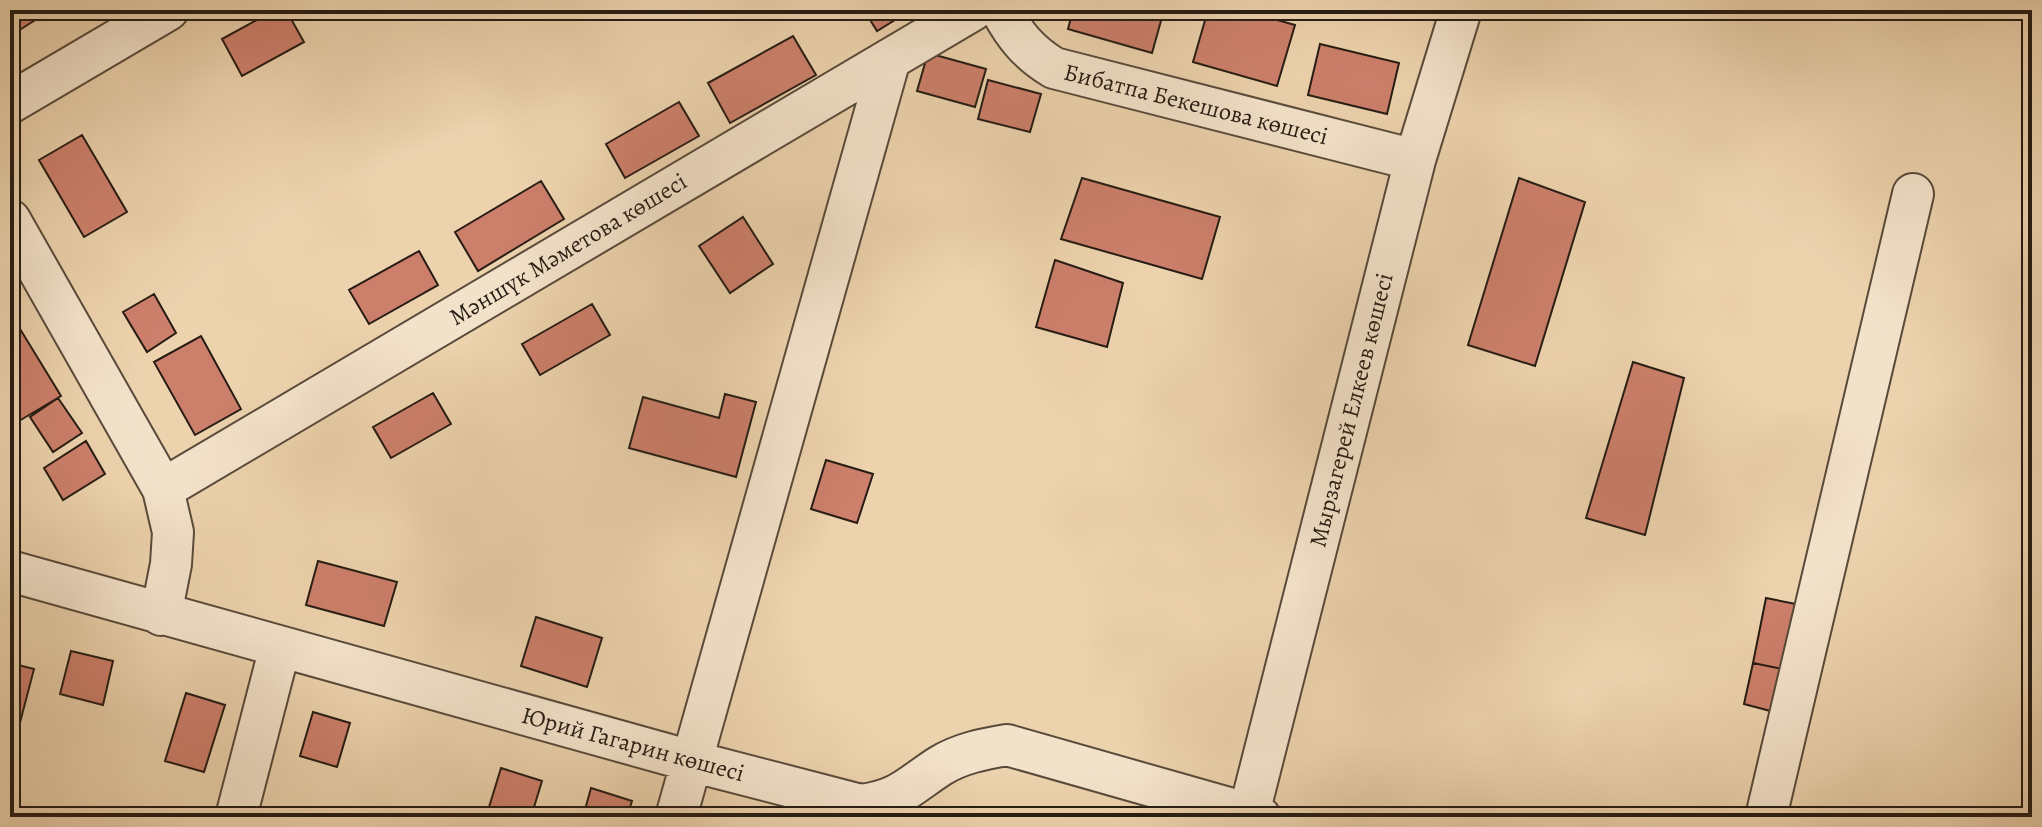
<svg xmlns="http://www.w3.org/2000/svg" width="2042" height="827" viewBox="0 0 2042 827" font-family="Alegreya,serif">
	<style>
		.building { fill: #cc7f6b; stroke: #261c13; stroke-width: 2 }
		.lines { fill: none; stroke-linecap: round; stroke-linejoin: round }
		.minor-casing { stroke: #584a3a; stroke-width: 44 }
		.minor { stroke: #f3e2ca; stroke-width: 40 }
		.labels { text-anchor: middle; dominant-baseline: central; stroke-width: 7; stroke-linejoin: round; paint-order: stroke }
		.street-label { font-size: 24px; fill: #261c13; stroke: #f3e2ca }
	</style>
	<rect width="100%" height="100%" fill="#ecd2ad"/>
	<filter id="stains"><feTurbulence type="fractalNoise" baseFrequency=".0025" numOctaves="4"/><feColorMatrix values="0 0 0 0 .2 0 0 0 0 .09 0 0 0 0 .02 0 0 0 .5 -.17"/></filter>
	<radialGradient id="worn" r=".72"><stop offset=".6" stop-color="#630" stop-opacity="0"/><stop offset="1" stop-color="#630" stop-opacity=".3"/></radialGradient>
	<!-- building -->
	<path class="building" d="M10 10H51L10 36Z
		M275 10H286L304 42 242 76 222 39Z
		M864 10H911L877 31Z
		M1073 10H1164L1152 53 1068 29Z
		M1208 10H1241L1295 25 1277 86 1193 62Z
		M793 36 816 75 730 123 708 83Z
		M1320 44 1399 63 1387 114 1308 95Z
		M928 53 986 69 975 107 917 91Z
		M988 80 1041 94 1030 132 978 119Z
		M679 102 699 136 625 178 606 144Z
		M82 135 127 212 84 237 39 160Z
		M1082 178 1220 217 1202 279 1061 239Z
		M1519 178 1585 202 1535 366 1468 345Z
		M541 181 564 219 478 271 455 232Z
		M743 217 773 264 730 293 699 246Z
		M419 251 438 285 369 324 349 290Z
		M1055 260 1123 283 1107 347 1036 327Z
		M154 294 176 333 147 352 123 312Z
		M592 304 610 335 540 375 522 344Z
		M17 324 61 396 19 421 10 406V328Z
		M201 336 241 409 195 435 154 362Z
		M1633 362 1684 378 1645 535 1586 518Z
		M433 393 451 424 391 458 373 427Z
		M725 394 756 402 736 477 629 448 643 397 719 418Z
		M58 398 82 433 53 452 30 417Z
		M86 441 105 474 63 500 44 468Z
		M826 460 873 474 857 523 811 509Z
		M318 561 397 582 384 626 306 605Z
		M1766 598 1796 604 1783 669 1753 663Z
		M536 617 602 638 587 687 521 666Z
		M71 651 113 661 103 705 60 694Z
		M10 663 34 669 10 761Z
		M1753 663 1783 669 1774 712 1744 704Z
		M186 693 225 705 204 772 165 761Z
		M313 712 350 723 337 767 300 756Z
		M501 768 542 781 531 817H486Z
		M591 788 632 801 627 817H583Z"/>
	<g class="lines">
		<!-- minor casing -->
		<g class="minor-casing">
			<path id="minor" d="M1001 10C1015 36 1029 53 1054 68L1415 160
				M10 103 168 10
				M10 220 163 489 173 532 171 564 161 615
				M163 489 973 10
				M10 571 691 761 861 805C900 800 909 786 940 766 961 753 984 749 1007 745L1260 817
				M236 817 280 647
				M676 817 890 59
				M1248 817 1415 160 1461 10
				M1766 817 1913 194"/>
		</g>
		<!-- minor -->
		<use href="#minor" class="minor"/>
	</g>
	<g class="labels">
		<!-- street labels -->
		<g class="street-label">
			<text transform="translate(1196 104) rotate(14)">Бибатпа Бекешова көшесі</text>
			<text transform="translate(568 249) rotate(-31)">Мәншүк Мәметова көшесі</text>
			<text transform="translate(1351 410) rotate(-76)">Мырзагерей Елкеев көшесі</text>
			<text transform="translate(633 744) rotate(15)">Юрий Гагарин көшесі</text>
		</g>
	</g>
	<!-- margin -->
	<rect width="2042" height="827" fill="none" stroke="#ecd2ad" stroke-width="40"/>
	<rect x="12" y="12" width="2018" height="803" fill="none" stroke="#261c13" stroke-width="4"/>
	<rect x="20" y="20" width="2002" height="787" fill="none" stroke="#261c13" stroke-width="2"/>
	<rect width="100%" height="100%" filter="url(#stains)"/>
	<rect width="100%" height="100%" fill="url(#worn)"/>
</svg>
